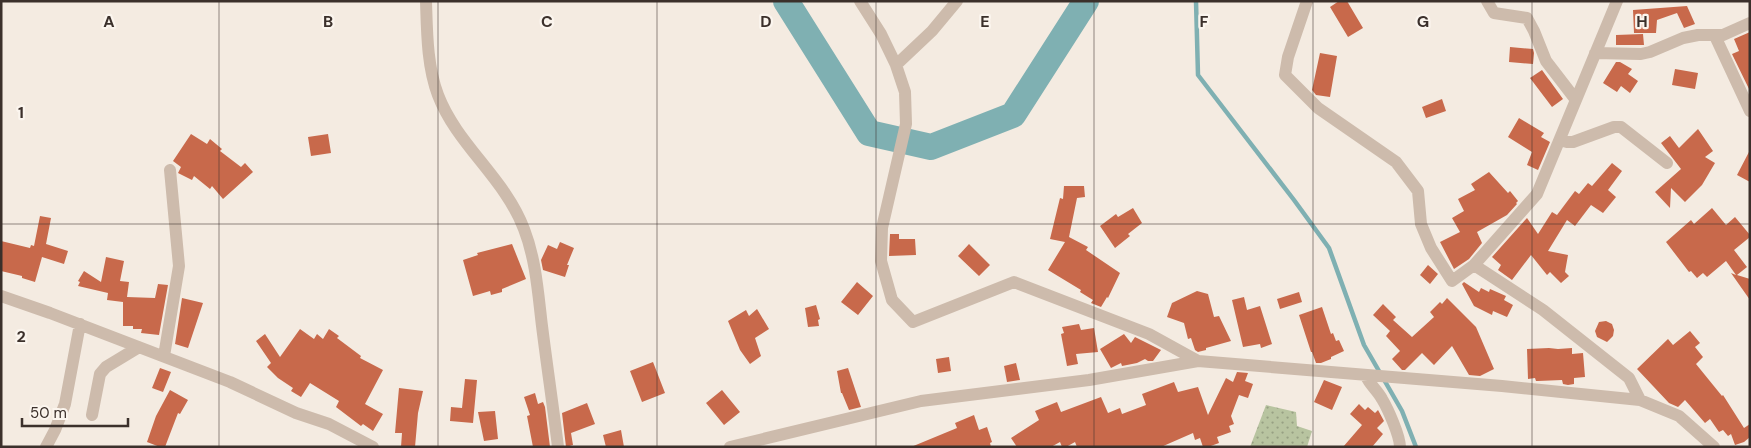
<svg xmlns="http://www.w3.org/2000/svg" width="1751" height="448" viewBox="0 0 1751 448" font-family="'DM Sans',sans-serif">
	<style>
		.grass { fill: url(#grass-dots) }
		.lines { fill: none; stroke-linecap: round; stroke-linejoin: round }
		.stream { stroke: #7fb0b2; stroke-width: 4.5 }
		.river { stroke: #7fb0b2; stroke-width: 26 }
		.building { fill: #c8694b }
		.minor { stroke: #cdbbac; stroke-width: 12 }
		.grid { fill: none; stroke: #3b302b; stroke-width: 1; stroke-opacity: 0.55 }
		.grid-label { font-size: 16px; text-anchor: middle; font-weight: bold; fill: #3b302b; stroke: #fbf5ee; stroke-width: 4.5; stroke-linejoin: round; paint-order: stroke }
	</style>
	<defs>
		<pattern id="grass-dots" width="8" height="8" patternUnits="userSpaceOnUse" patternTransform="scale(1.25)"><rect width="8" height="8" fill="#b8c4a0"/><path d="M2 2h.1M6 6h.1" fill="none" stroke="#97a083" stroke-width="1.8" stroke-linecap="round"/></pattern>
	</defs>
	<rect width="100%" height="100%" fill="#f4ebe1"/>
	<!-- grass -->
	<path class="grass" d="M1266 405 1296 412 1297 426 1312 431 1307 447H1250Z"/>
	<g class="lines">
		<!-- stream -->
		<path class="stream" d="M1196 1 1198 75 1294 200 1329 248 1364 345 1402 411 1416 447"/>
		<!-- river -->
		<path class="river" d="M786 1 869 133 931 147 1013 115 1086 1"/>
	</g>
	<!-- building -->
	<path class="building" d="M1339 1H1347L1363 28 1348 37 1330 7Z
		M1687 6 1695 24 1684 28 1677 13 1657 20 1656 33H1634L1633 10Z
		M1750 32V91L1732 54 1739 51 1734 39Z
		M1643 34 1644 45H1616V35Z
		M1510 47 1533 49 1534 53 1533 64 1509 62Z
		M1320 53 1337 56 1330 97 1316 95 1312 90Z
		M1616 62H1620L1632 69 1628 74 1638 81 1630 93 1621 86 1617 92 1603 83Z
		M1675 69 1698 73 1695 89 1672 85Z
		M1542 70 1563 99 1552 107 1530 78Z
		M1442 99 1446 111 1426 118 1422 107Z
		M1519 118 1544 133 1541 137 1550 142 1538 170 1527 165 1532 152 1508 137Z
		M1698 129 1713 151 1705 157 1715 163 1702 185 1685 202 1671 188 1670 208 1655 192 1681 169 1661 143 1670 136 1679 148Z
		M191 134 207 144 210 139 222 149 220 151 241 167 245 163 253 172 223 199 212 186 210 189 194 176 192 180 178 173 181 167 173 161Z
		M328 134 331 153 311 156 308 137Z
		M1750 150V182L1737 175Z
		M1612 163 1622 171 1608 190 1616 197 1603 213 1591 205 1575 226 1567 220 1548 251 1568 255 1565 272 1569 276 1561 283 1550 272 1547 275 1531 255 1512 280 1498 270 1501 265 1492 257 1527 218 1538 234 1552 212 1557 215 1575 191 1579 194 1588 183 1592 186Z
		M1489 172 1508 193 1510 191 1518 201 1516 203 1517 204 1507 215 1477 232 1482 243 1469 259 1454 269 1440 242 1460 232 1452 218 1464 211 1458 199 1475 190 1471 184Z
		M1064 186H1084L1085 197 1077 198 1069 237 1088 247 1086 250 1120 273 1108 298 1107 297 1101 307 1091 303 1093 300 1080 292 1081 290 1048 270 1065 242 1050 239 1060 198 1063 199Z
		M1133 208 1142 223 1128 234 1130 236 1115 248 1100 226 1116 214 1118 217Z
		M1712 208 1726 225 1735 217 1750 235V237L1734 250 1747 267 1737 275 1750 279V300L1731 273 1736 275 1726 261 1707 277 1703 273 1697 278 1691 271 1689 272 1666 242 1691 220 1694 224Z
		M40 216 51 218 46 244 68 251 64 264 42 257 35 282 22 278V276L1 271V241L30 248 31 245 34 246Z
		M890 234H899V239H915L916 255 889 256Z
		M560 242 574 248 567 265H569L565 277 543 270 541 260 548 245 557 249Z
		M512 244 526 279 502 289V292L491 295 490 291 473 296 463 260 478 255 477 253Z
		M969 244 990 265 979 276 958 256Z
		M106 257 124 261 120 281 129 282 127 297 155 298 158 284 168 285 159 335 141 333 142 329H133V326H123V302L107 300 108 293 78 286 80 282 78 281 84 271 101 282Z
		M1428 265 1438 274 1430 284 1420 275Z
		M857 282 873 296 858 315 841 302Z
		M1464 282 1479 292 1481 288 1489 292 1490 289 1506 296 1504 300 1513 305 1507 317 1493 311 1492 315 1474 306 1462 284Z
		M1197 291 1208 294 1214 317 1219 316 1231 341 1206 348V350L1198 352 1195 350 1191 338 1188 339 1184 323 1167 317 1172 303Z
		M1299 292 1302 302 1280 309 1277 299Z
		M1244 297 1247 310 1260 306 1272 344 1261 348 1260 344 1243 347 1232 300Z
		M182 298 203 303 188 348 175 344Z
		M1447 298 1476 327 1494 369 1480 376 1469 375 1452 346 1434 365 1422 353 1405 370H1402L1392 359 1400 351 1386 336 1390 331 1373 315 1383 304 1396 317 1393 320 1412 337 1434 317 1430 312 1440 302 1442 304Z
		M816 305 820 319 818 320 819 326 808 327 805 308Z
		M1322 307 1331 334 1333 333 1336 341 1339 340 1344 351 1331 357V359L1321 363H1316L1312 352H1311L1299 315Z
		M757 309 769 329 755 338 761 356 750 364 740 350 728 321 746 310 749 316Z
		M1606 321 1612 324 1614 330 1613 336 1607 342 1597 337 1595 331 1599 322Z
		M1079 324 1081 330 1094 328 1098 352 1076 354 1078 364 1067 366 1061 334 1064 333 1062 327Z
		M300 329 314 339 317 334 323 339 329 329 339 336 337 338 361 356 360 358 383 370 365 404 383 414 373 431 363 424 361 426 336 407 339 401 310 383 301 397 291 391 293 388 278 378 267 367 271 363 256 341 265 334 280 357Z
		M1690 331 1700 343 1695 347 1703 357 1696 364 1722 396 1723 395 1744 428 1750 424V437L1744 442 1735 445 1731 434 1728 436 1723 430 1719 432 1710 419 1705 423 1685 400 1678 407 1669 403 1637 369 1668 339 1673 345Z
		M1124 334 1131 343 1135 337 1161 350 1153 361H1148L1145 359 1137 363 1122 366 1121 363 1111 368 1100 349Z
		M1549 348 1558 349 1572 348V354L1583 353 1585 377 1574 378V384L1568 385 1563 384 1562 380 1538 381H1536L1535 378 1528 379 1527 349Z
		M949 357 951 371 938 373 936 359Z
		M653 362 665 393 642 402 630 371Z
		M1016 363 1020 380 1007 382 1004 366Z
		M160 368 171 372 163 392 152 388Z
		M848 368 861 407 849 410 842 393H841L837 371Z
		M1237 372 1248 373 1245 381 1253 384 1248 398 1239 395 1231 416 1234 424 1229 426 1231 432 1217 437 1219 443 1208 447H1203L1200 438 1195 440 1193 433 1161 447H1077L1075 442 1066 447H1062L1060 442 1051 447H1017L1011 438 1039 420 1035 411 1057 402 1061 412 1101 397 1108 413 1120 408 1122 414 1146 405 1142 394 1174 382 1178 392 1198 387 1208 415 1226 378 1233 382Z
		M465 379 477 380 473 423 450 421 451 407 462 408Z
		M1324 380 1342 387 1332 410 1314 402Z
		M399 388 423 391 418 413 415 447H401L402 433H395Z
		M170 390 188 400 180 414 178 413 165 447H160L147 442 156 416Z
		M722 390 740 412 724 425 706 403Z
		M535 393 538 404 543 402 545 407 550 447H533L527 416 530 415 524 397Z
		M587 403 595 424 571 433 573 445 566 447 562 413Z
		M1359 404 1365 410 1368 407 1375 413 1378 410 1384 421 1377 428 1383 434 1372 447H1343L1362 425 1350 414Z
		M495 411 498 439 484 441 478 412Z
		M974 415 979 430 987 427 992 442 990 443 991 447H911L957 428 955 423Z
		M621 430 624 447H606L603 435Z"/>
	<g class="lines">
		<!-- minor -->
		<path class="minor" d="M426 1C427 32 427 66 438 95 457 145 505 178 524 229 536 260 538 293 542 326 547 366 553 406 558 447
			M860 1 881 34 896 65 905 92 906 124 882 228 881 261 892 300 913 322 1014 282 1149 334 1198 361
			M1307 1 1288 57 1285 75 1318 108 1396 162 1418 191 1421 224 1431 248 1452 281 1474 265 1537 194 1617 1
			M1487 1 1494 13 1527 18 1534 31 1546 61 1576 100
			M1715 36 1750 111
			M1595 53 1641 54 1650 52 1683 38 1698 35H1723L1750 23
			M896 65 932 31 957 1
			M1560 140 1567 142H1573L1614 127H1621L1667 163
			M1474 265 1543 310 1629 378 1640 400
			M1 296 50 313 230 382 296 413 329 424 373 447
			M164 356 179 266 170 170
			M1366 376C1370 385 1377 390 1382 399 1388 409 1400 436 1400 447
			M92 415 100 374 106 367 139 347
			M46 447 55 430 65 404 80 324
			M730 447 921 401 1089 380 1198 361 1502 386 1640 400 1679 416 1714 447"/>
	</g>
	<!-- grid -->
	<path class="grid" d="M219 1V447M438 1V447M657 1V447M876 1V447M1094 1V447M1313 1V447M1532 1V447M1 224H1750"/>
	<g class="grid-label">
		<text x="109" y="27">A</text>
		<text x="328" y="27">B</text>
		<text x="547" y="27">C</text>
		<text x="766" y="27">D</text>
		<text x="985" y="27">E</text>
		<text x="1204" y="27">F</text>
		<text x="1423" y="27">G</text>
		<text x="1642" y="27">H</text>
		<text x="21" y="118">1</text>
		<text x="21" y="342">2</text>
	</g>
	<!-- border -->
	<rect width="1751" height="448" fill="none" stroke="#3b302b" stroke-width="5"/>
	<!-- scale -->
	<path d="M22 418v8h106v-8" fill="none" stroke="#3b302b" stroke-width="2.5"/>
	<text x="30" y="418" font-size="15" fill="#3b302b" stroke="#fbf5ee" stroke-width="4" paint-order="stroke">50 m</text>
</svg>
